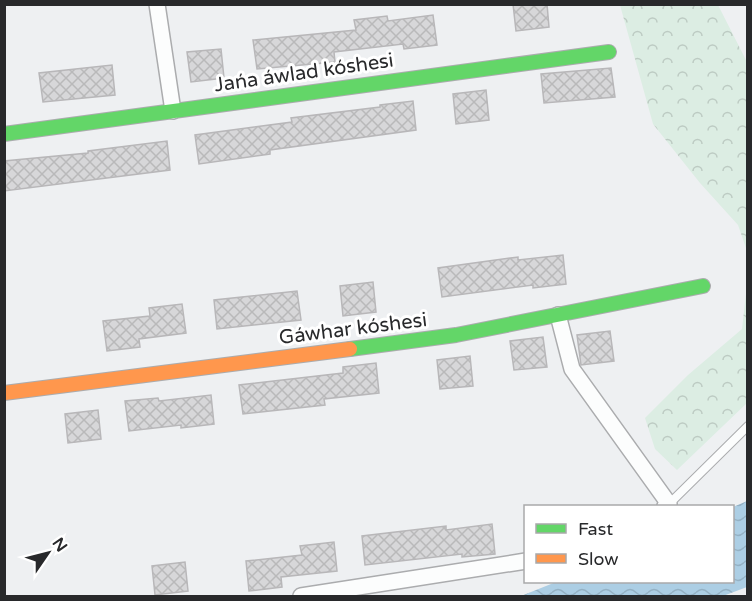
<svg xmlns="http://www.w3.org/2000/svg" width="752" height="601" viewBox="0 0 752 601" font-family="'Varela Round',sans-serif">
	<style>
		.forest { fill: url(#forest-crowns) }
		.water { fill: url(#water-waves) }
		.building { fill: url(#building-cross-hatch); stroke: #b8b7b9; stroke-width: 1.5 }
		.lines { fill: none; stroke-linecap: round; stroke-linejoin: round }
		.lane-casing { stroke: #abacae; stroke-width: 10 }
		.street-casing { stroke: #abacae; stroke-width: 18 }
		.fast-casing { stroke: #abacae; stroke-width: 16 }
		.slow-casing { stroke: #abacae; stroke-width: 16 }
		.lane { stroke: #fcfdfd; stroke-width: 8 }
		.street { stroke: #fcfdfd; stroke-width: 15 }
		.fast { stroke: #63d668; stroke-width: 14 }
		.slow { stroke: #ff974d; stroke-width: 14 }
		.labels { text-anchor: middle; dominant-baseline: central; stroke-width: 6; stroke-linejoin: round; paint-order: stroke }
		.street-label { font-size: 20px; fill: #28292b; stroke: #fff }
	</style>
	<defs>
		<pattern id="forest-crowns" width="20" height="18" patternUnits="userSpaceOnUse" patternTransform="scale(1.5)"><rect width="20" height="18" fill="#dcede3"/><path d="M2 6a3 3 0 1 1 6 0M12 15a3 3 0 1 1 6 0" fill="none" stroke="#bdcbc3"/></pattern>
		<pattern id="water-waves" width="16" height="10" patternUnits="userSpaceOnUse" patternTransform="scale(1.5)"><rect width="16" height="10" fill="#accee4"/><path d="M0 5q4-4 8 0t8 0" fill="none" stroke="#94b1c4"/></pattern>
		<pattern id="building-cross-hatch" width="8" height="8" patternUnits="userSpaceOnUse" patternTransform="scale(1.5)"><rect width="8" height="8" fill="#d7d7d9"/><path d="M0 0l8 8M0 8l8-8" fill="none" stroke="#b9b9ba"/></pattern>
	</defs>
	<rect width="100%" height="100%" fill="#eef0f2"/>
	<!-- forest -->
	<path class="forest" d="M620 5H718L747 62V251L738 225 700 183 653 124Z
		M747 285V403L677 470 655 449 645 418 688 375 742 329Z"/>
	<!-- water -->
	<path class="water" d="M747 501V587L723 596H521L556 582H732L733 507Z"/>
	<!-- building -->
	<path class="building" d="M513 4H547L549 27 516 31Z
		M433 15 437 45 404 49 403 44 334 52 335 62 257 69 253 40 356 30 354 20 387 16 388 21Z
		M221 49 224 78 191 82 187 52Z
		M112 65 115 95 43 102 39 73Z
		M611 68 615 97 544 103 541 74Z
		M486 90 489 120 456 124 453 94Z
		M413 101 416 130 270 150V154L199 164 195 135 292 122 291 118 380 107V105Z
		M167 141 170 170 4 191V161L88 153V151Z
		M563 255 566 284 533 288V285L442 297 438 268 518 257V260Z
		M373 282 376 312 343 316 340 286Z
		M297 291 301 320 217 329 214 300Z
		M182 304 186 333 139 339 140 347 107 351 103 321 150 316 149 308Z
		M610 331 614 361 581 365 577 335Z
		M543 337 547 367 514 370 510 341Z
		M470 356 473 386 440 389 437 360Z
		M376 363 379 393 324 399 325 405 243 414 239 385 343 373V367Z
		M211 395 214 424 181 428V425L129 431 125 401 158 398 159 401Z
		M98 410 101 439 68 443 65 414Z
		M492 524 495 554 462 557V554L365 565 362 536 446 526V530Z
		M334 542 337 571 281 577 282 587 249 591 246 561 302 555 300 546Z
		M185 562 188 591 155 595 152 566Z"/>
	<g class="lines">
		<!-- lane casing -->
		<g class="lane-casing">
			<path id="lane" d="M669 504 748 426"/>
		</g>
		<!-- street casing -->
		<g class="street-casing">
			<path id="street" d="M157 4 173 111
				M558 315 572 369 669 504 665 506
				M301 596 526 561"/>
		</g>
		<!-- fast casing -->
		<g class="fast-casing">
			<path id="fast" d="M4 134 609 52
				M350 349 456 335 703 286"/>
		</g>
		<!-- slow casing -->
		<g class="slow-casing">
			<path id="slow" d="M4 393 350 349"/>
		</g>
		<!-- lane -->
		<use href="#lane" class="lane"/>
		<!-- street -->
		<use href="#street" class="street"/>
		<!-- fast -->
		<use href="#fast" class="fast"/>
		<!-- slow -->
		<use href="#slow" class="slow"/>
	</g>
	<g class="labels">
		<!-- street labels -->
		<g class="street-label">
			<text transform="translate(304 73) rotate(-8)">Jańa áwlad kóshesi</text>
			<text transform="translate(353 329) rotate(-7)">Gáwhar kóshesi</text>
		</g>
	</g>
	<!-- border -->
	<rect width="752" height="601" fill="none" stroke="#28292b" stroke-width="12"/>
	<!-- legend -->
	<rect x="524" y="505" width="210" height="78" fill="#ffffff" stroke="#a9a9aa" stroke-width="1.5"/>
	<rect x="536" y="524" width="30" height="9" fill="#63d668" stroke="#a9a9aa" stroke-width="1.5"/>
	<text x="578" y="535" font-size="18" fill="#28292b">Fast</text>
	<rect x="536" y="554" width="30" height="9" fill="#ff974d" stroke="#a9a9aa" stroke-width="1.5"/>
	<text x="578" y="565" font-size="18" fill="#28292b">Slow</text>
	<!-- north arrow -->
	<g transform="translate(48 553) rotate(55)" stroke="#ffffff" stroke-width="4.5" paint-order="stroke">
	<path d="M0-4.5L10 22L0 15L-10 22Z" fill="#28292b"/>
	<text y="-9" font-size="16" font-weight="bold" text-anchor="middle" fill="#28292b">N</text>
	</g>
</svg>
